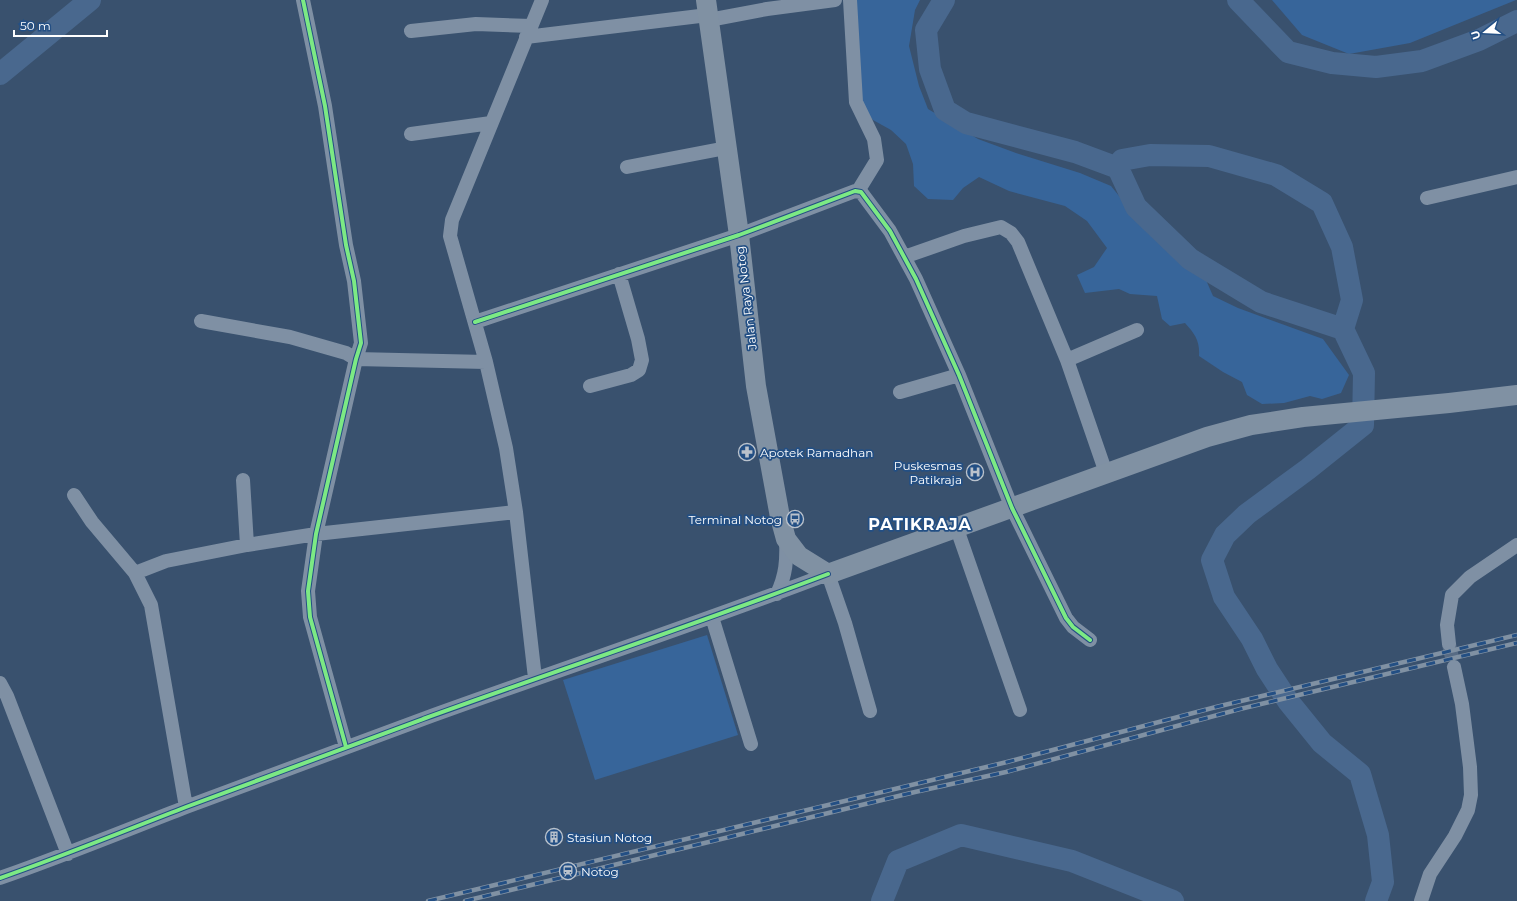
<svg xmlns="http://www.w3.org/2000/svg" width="1517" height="901" viewBox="0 0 1517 901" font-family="Montserrat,sans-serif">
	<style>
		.green { fill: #37659a }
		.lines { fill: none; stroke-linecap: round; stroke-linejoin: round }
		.river { stroke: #49688e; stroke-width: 22 }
		.minor-tunnel { stroke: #576b84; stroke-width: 14; stroke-dasharray: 14 7; stroke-linecap: butt }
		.minor { stroke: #7f90a4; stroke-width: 14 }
		.highway { stroke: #8091a3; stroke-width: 20 }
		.rail-casing { stroke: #8091a3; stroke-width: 4.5 }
		.rail { stroke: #234f84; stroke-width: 3; stroke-dasharray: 9; stroke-linecap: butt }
		.cycleway-casing { stroke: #234f84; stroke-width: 6 }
		.cycleway { stroke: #7ce984; stroke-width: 4 }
		.labels { text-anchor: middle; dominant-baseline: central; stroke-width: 3.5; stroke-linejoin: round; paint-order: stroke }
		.street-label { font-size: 12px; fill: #fff; stroke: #234f84 }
		.poi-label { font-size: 12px; fill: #fff; stroke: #234f84; text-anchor: start }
		.district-label { font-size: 16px; font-weight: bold; letter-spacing: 1px; fill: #fff; stroke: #234f84 }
	</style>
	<rect width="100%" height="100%" fill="#39516e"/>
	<!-- green -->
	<path class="green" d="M850 0H920L915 10 909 46 919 86 928 109 978 139 1019 154 1080 173 1111 186 1132 212 1182 259 1206 280 1213 296 1238 308 1323 339 1349 375 1341 393 1322 399 1310 396 1284 403 1262 404 1247 395 1242 382 1223 372 1199 356C1200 341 1195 334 1185 323L1170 326 1162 319 1157 296 1130 294 1119 289 1085 293 1077 275 1094 267 1107 248 1087 221 1065 206 1009 191 979 177 963 188 953 200 928 199 914 186 913 164 906 144 891 130 873 120 856 102Z
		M1272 0H1516L1410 43 1349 54 1302 35Z
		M707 635 738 735 595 780 563 680Z"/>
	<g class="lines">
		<!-- river -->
		<path class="river" d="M944 0 926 30 930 69 945 110 966 123 1075 152 1118 168 1136 207 1190 259 1261 302 1343 329 1364 373 1363 425 1308 469 1247 514 1225 535 1212 560 1224 597 1252 639 1267 669 1288 701 1322 743 1360 774 1378 835 1383 882 1376 901
			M1238 0 1288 52 1332 63 1376 67 1422 61 1479 40 1517 21
			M0 74 90 0
			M1118 168 1122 160 1150 155 1209 156 1276 175 1322 203 1342 247 1352 300 1343 329
			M882 901 898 861 961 835 1072 861 1173 901"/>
		<!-- minor-tunnel -->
		<path class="minor-tunnel" d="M1449 644 1454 667"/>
		<!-- minor -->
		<path class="minor" d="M303 0 325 106 346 245 354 281 361 343 356 359 316 534 308 591 310 617 346 747
			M850 0 856 102 874 139 877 160 858 191
			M709 20 767 9 835 0
			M411 31 476 24 531 26
			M526 37 708 15
			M411 134 491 123
			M627 167 726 148
			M1427 198 1517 177
			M904 257 964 236 1001 227 1011 233 1018 242 1067 360 1106 473
			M201 321 290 337 346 353 356 359 486 362
			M475 322 739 235 855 191 861 192 890 231 916 279 959 375 1012 508 1066 618 1073 627 1090 640
			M1067 360 1137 330
			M590 386 631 375 639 370 642 360 638 339 619 274
			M900 392 959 375
			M243 480 247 545
			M74 495 92 522 135 573 151 605 186 807
			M957 529 1020 710
			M135 573 166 561 247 545 316 534 516 512
			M828 574 845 623 870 711
			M777 594C786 575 787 560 786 539
			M712 617 751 744
			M1449 644 1447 625 1452 595 1470 577 1517 545
			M535 678 516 512 506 448 486 362 450 236 452 220 542 0
			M0 683 7 696 68 854
			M0 878C63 856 124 831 186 807 265 777 344 748 423 719 558 670 694 625 828 574
			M1421 901 1430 874 1455 836 1468 810 1471 795 1470 767 1462 704 1454 667"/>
		<!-- highway -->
		<path class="highway" d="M706 0 739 235 756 386 780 517 786 539 799 556 828 574 1207 437 1251 425 1303 417 1449 403 1517 395"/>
		<!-- rail casing -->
		<g class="rail-casing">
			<path id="rail" d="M428 901 1007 762 1216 707 1517 635
				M465 901 915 792 1006 772 1240 709 1517 643"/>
		</g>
		<!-- rail -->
		<use href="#rail" class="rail"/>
		<!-- cycleway casing -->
		<g class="cycleway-casing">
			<path id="cycleway" d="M303 0 325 106 346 245 354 281 361 343 356 359 316 534 308 591 310 617 346 747
				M475 322 739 235 855 191 861 192 890 231 916 279 959 375 1012 508 1066 618 1073 627 1090 640
				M0 878C63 856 124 831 186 807 265 777 344 748 423 719 558 670 694 625 828 574"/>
		</g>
		<!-- cycleway -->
		<use href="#cycleway" class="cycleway"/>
	</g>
	<!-- icons -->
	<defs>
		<g id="pharmacy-ring" transform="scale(0.9)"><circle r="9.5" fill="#234f84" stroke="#bac2cc" stroke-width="1.5"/><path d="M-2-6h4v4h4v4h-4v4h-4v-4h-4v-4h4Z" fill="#bac2cc"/></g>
		<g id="hospital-ring" transform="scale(0.9)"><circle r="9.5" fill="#234f84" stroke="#bac2cc" stroke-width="1.5"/><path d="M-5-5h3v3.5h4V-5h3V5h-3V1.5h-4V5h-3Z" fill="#bac2cc"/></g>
		<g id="bus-ring" transform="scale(0.9)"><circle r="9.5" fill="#234f84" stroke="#bac2cc" stroke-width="1.5"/><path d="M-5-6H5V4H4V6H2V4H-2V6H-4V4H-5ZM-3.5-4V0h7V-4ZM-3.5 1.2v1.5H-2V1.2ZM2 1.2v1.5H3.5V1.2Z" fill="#bac2cc"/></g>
		<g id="building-ring" transform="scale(0.9)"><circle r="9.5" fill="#234f84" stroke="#bac2cc" stroke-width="1.5"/><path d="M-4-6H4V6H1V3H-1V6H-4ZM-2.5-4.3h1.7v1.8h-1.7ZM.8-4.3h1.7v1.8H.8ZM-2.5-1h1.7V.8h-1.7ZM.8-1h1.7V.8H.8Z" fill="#bac2cc"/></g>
		<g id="station-ring" transform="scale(0.9)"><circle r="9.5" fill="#234f84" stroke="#bac2cc" stroke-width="1.5"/><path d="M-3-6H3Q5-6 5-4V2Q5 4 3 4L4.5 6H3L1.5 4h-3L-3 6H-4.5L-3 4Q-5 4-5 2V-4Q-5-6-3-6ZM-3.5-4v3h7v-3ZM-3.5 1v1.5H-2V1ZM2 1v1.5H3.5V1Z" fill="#bac2cc"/></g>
	</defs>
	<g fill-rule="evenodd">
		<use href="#pharmacy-ring" x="747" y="452"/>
		<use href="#hospital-ring" x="975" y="472"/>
		<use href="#bus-ring" x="795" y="519"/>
		<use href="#building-ring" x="554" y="837"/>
		<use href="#station-ring" x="568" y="871"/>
	</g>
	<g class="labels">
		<!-- street labels -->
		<g class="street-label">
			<text transform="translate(746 298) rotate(-97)">Jalan Raya Notog</text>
		</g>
		<!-- poi labels -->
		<g class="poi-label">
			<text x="760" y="452">Apotek Ramadhan</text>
			<text x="962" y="465" text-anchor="end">Puskesmas<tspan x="962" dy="14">Patikraja</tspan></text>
			<text x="782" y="519" text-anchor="end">Terminal Notog</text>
			<text x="567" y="837">Stasiun Notog</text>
			<text x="581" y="871">Notog</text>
		</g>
		<!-- district labels -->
		<g class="district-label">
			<text x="920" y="524">PATIKRAJA</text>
		</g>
	</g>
	<!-- north arrow -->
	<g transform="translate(1485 32) rotate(252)" stroke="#234f84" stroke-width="3" paint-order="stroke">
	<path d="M0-3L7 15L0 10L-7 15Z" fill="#ffffff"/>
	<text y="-6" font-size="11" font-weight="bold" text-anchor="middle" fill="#ffffff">U</text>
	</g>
	<!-- scale -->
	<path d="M14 30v6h93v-6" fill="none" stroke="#ffffff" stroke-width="2"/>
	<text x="20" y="30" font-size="12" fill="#ffffff" stroke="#234f84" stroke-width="3" paint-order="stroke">50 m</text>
</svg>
